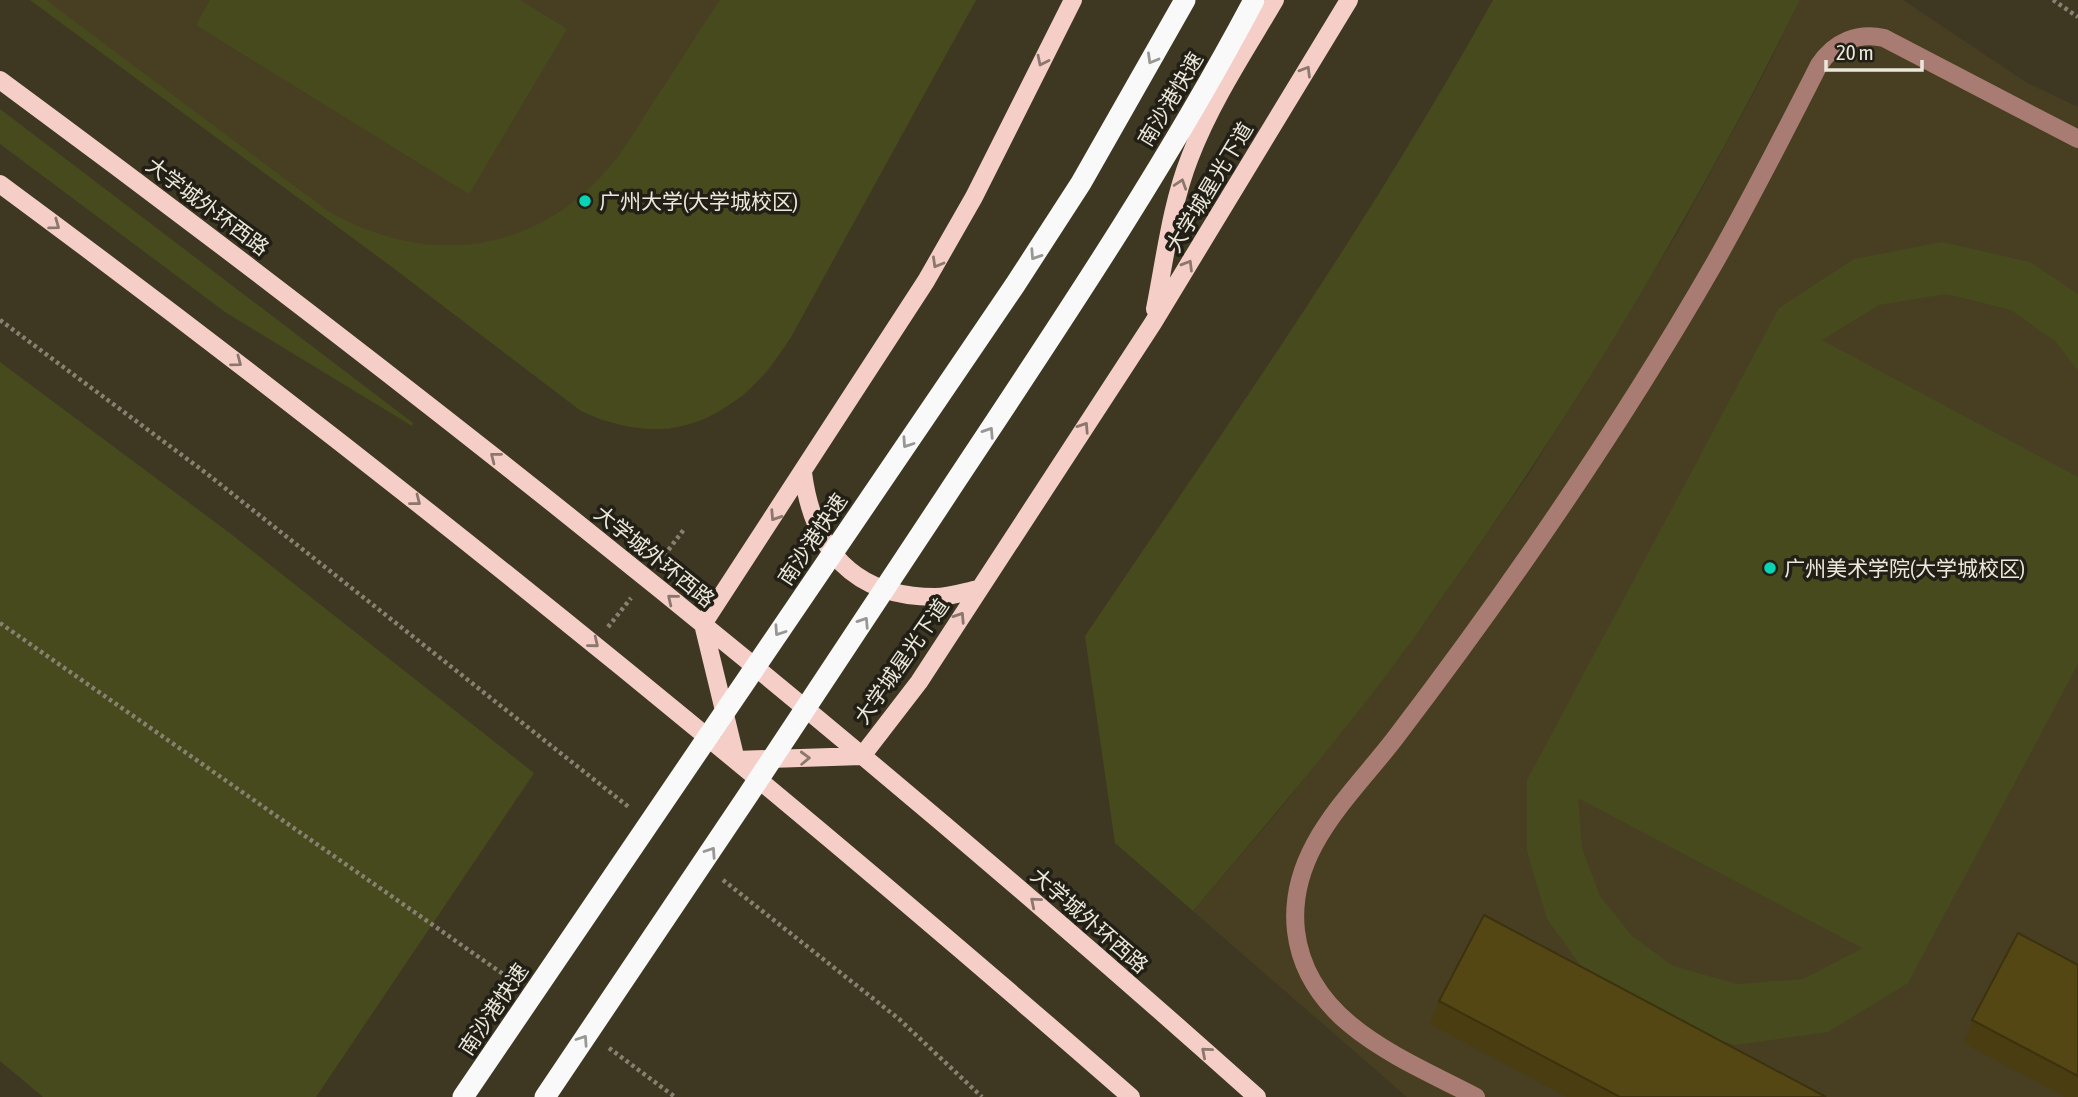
<svg xmlns="http://www.w3.org/2000/svg" width="2078" height="1097" viewBox="0 0 2078 1097" font-family="'Asap Condensed','Noto Sans SC',sans-serif">
	<style>
		.built { fill: #483f23 }
		.green { fill: #464a1c; fill-rule: evenodd }
		.lines { fill: none; stroke-linecap: round; stroke-linejoin: round }
		.path { stroke: #868170; stroke-width: 4.5; stroke-dasharray: 3.5 3.5; stroke-linecap: butt }
		.minor { stroke: #a97c73; stroke-width: 18 }
		.major { stroke: #f5cfc7; stroke-width: 18 }
		.highway-bridge { stroke: #f9f9f9; stroke-width: 21 }
		.wall { fill: #493d11 }
		.building { fill: #554714; stroke: #3c320e; stroke-width: 2 }
		.oneway { stroke: #989793 }
		.oneway2 { stroke: #8c776e }
		.poi-dot { fill: #07d5b6; stroke: #221f16; stroke-width: 2.5 }
		.labels { text-anchor: middle; dominant-baseline: central; stroke-width: 7; stroke-linejoin: round; paint-order: stroke }
		.street-label { font-size: 21px; fill: #ebe8db; stroke: #221f16 }
		.poi-label { font-size: 21px; fill: #ebe8db; stroke: #221f16; text-anchor: start }
	</style>
	<rect width="100%" height="100%" fill="#3e3823"/>
	<!-- built -->
	<path class="built" d="M30 0H976L791 337 768 371 743 396 709 416 669 429H646L601 420 581 411 392 267Z
		M1800 0H1903L2027 83 2078 107V1097H1407L1193 911 1281 808 1403 653 1529 474 1680 229 1765 72Z"/>
	<!-- green -->
	<path class="green" d="M30 0H46L328 211C428 268 536 255 611 165 626 147 638 127 650 107 674 72 696 35 720 0H976L791 337C741 416 673 454 581 411L392 267Z
		M210 0H520L567 29 469 194 196 25Z
		M1493 0H1800C1700 203 1584 397 1453 582 1435 606 1420 631 1402 654 1336 743 1264 827 1193 911L1115 843 1085 636C1226 427 1371 221 1493 0Z
		M0 109 413 423 412 426 225 312 0 144Z
		M1942 242 2030 262 2078 294V371L2056 342 2011 310 1946 294 1879 305 1822 340 2078 477V664L1908 983 1828 1032 1735 1045 1645 1019 1588 976 1547 919 1527 851V780L1779 308 1854 259ZM1578 798 1862 948 1861 949 1803 979 1737 984 1673 966 1632 936 1600 896 1582 848Z
		M0 362 231 534 534 773 316 1097H43L0 1061Z"/>
	<g class="lines">
		<!-- path -->
		<path class="path" d="M2053 0 2078 17
			M0 320 206 473 630 808
			M660 561 685 528
			M0 623 513 981
			M608 627 631 598
			M723 880 899 1019 982 1097
			M609 1048 675 1097"/>
		<!-- minor -->
		<path class="minor" d="M1476 1097C1404 1059 1307 1024 1296 931 1287 850 1351 796 1396 737 1511 586 1619 429 1714 264 1751 199 1785 132 1819 65 1834 42 1858 32 1884 38L2078 139"/>
		<!-- major -->
		<path class="major" d="M1073 0 974 197 926 281 703 624 736 760 862 756 919 682 1153 323 1349 0
			M0 80C434 400 855 737 1257 1097
			M0 184C390 472 766 778 1131 1097
			M1155 309C1165 259 1171 205 1190 157 1211 102 1245 51 1275 0
			M803 473C813 549 853 597 935 597 949 597 964 592 978 589"/>
		<!-- highway-bridge -->
		<path class="highway-bridge" d="M463 1097 1015 285 1081 183 1185 0
			M545 1097C680 898 814 697 946 496 1053 334 1163 172 1254 0"/>
	</g>
	<!-- wall -->
	<path class="wall" d="M2078 965V1097H2065L1964 1043 1972 1020Z
		M1439 1001 1826 1097H1567L1430 1024Z"/>
	<!-- building -->
	<path class="building" d="M1484 915 1826 1097H1620L1439 1001Z
		M2018 933 2078 965V1076L1972 1020Z"/>
	<!-- one-way arrows -->
	<defs><path id="oneway-chevron" d="M-2-3.5L2.5 0L-2 3.5" fill="none" stroke-width="1.6" stroke-linecap="round" stroke-linejoin="round" transform="scale(1.75)"/></defs>
	<g class="oneway">
		<use href="#oneway-chevron" transform="translate(1152 59) rotate(120)"/>
		<use href="#oneway-chevron" transform="translate(1035 255) rotate(123)"/>
		<use href="#oneway-chevron" transform="translate(989 432) rotate(-57)"/>
		<use href="#oneway-chevron" transform="translate(907 443) rotate(124)"/>
		<use href="#oneway-chevron" transform="translate(864 622) rotate(-57)"/>
		<use href="#oneway-chevron" transform="translate(779 631) rotate(124)"/>
		<use href="#oneway-chevron" transform="translate(711 852) rotate(-56)"/>
		<use href="#oneway-chevron" transform="translate(583 1040) rotate(-56)"/>
	</g>
	<g class="oneway2">
		<use href="#oneway-chevron" transform="translate(1042 61) rotate(116)"/>
		<use href="#oneway-chevron" transform="translate(1306 71) rotate(-59)"/>
		<use href="#oneway-chevron" transform="translate(1181 184) rotate(-72)"/>
		<use href="#oneway-chevron" transform="translate(55 225) rotate(36)"/>
		<use href="#oneway-chevron" transform="translate(937 263) rotate(120)"/>
		<use href="#oneway-chevron" transform="translate(1188 265) rotate(-59)"/>
		<use href="#oneway-chevron" transform="translate(237 362) rotate(37)"/>
		<use href="#oneway-chevron" transform="translate(1084 427) rotate(-57)"/>
		<use href="#oneway-chevron" transform="translate(495 457) rotate(-142)"/>
		<use href="#oneway-chevron" transform="translate(416 501) rotate(38)"/>
		<use href="#oneway-chevron" transform="translate(775 516) rotate(123)"/>
		<use href="#oneway-chevron" transform="translate(672 599) rotate(-141)"/>
		<use href="#oneway-chevron" transform="translate(960 617) rotate(-57)"/>
		<use href="#oneway-chevron" transform="translate(594 643) rotate(39)"/>
		<use href="#oneway-chevron" transform="translate(805 758) rotate(-2)"/>
		<use href="#oneway-chevron" transform="translate(1035 902) rotate(-140)"/>
		<use href="#oneway-chevron" transform="translate(1206 1052) rotate(-139)"/>
	</g>
	<!-- markers -->
	<g class="poi-dot">
		<circle cx="585" cy="201" r="7"/>
		<circle cx="1770" cy="568" r="7"/>
	</g>
	<g class="labels">
		<!-- street labels -->
		<g class="street-label">
			<text transform="translate(1170 99) rotate(-59)">南沙港快速</text>
			<text transform="translate(1209 187) rotate(-59)">大学城星光下道</text>
			<text transform="translate(208 206) rotate(37)">大学城外环西路</text>
			<text transform="translate(812 539) rotate(-56)">南沙港快速</text>
			<text transform="translate(655 556) rotate(39)">大学城外环西路</text>
			<text transform="translate(901 661) rotate(-55)">大学城星光下道</text>
			<text transform="translate(1090 920) rotate(41)">大学城外环西路</text>
			<text transform="translate(493 1009) rotate(-56)">南沙港快速</text>
		</g>
		<!-- poi labels -->
		<g class="poi-label">
			<text x="599" y="201">广州大学(大学城校区)</text>
			<text x="1784" y="568">广州美术学院(大学城校区)</text>
		</g>
	</g>
	<!-- scale -->
	<path d="M1826 60v10h96v-10" fill="none" stroke="#ebe8db" stroke-width="3.5"/>
	<text x="1836" y="60" font-size="21" fill="#ebe8db" stroke="#221f16" stroke-width="5" paint-order="stroke">20 m</text>
</svg>
